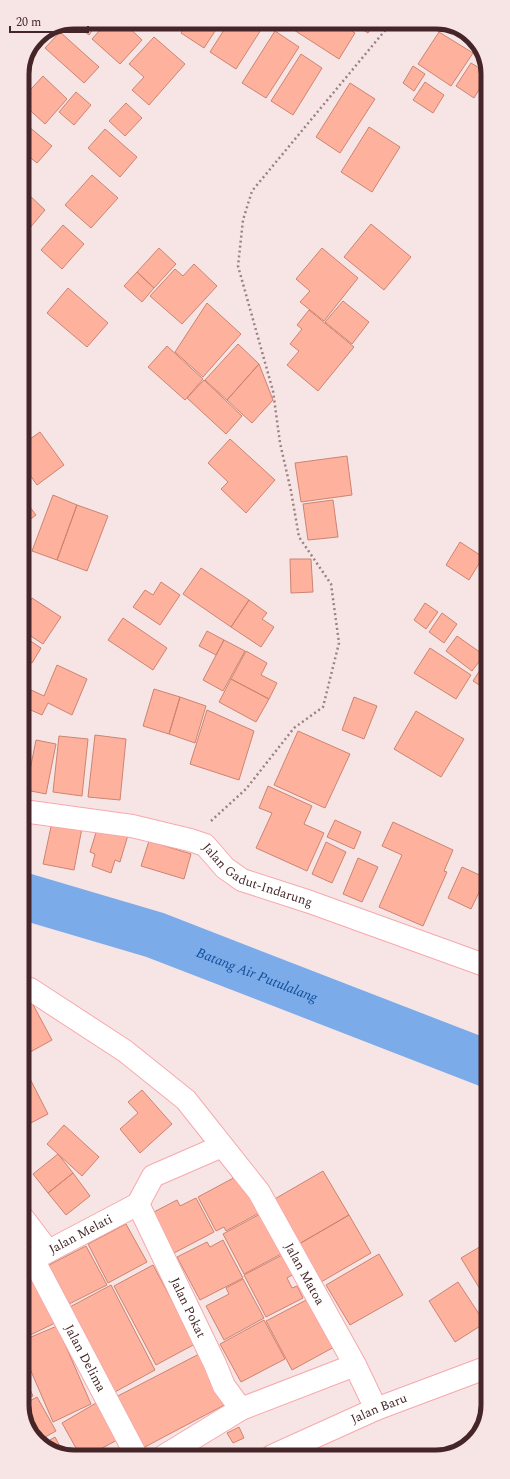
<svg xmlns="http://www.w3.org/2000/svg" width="510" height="1479" viewBox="0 0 510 1479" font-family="Spectral,serif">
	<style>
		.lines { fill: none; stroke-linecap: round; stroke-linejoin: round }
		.river { stroke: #7cabea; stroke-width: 47 }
		.building { fill: #feb29d; stroke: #cc8470 }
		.street-casing { stroke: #f8a8ac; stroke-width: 24 }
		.secondary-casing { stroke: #f8a8ac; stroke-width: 24 }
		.path { stroke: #9a8182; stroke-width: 2.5; stroke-dasharray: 2 3; stroke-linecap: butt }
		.street { stroke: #fff; stroke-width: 22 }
		.secondary { stroke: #fff; stroke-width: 22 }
		.labels { text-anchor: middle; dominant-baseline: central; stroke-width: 3.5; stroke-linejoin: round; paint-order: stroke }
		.street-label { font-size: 13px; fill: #452527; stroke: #f7e5e6 }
		.water-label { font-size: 14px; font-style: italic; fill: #0f4e98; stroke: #f7e5e6 }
		.rim { fill: none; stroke: #452527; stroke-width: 5 }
	</style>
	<rect width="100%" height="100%" fill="#f7e5e6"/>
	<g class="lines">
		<!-- river -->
		<path class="river" id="s1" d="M23 896 155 935 488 1064"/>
	</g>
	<!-- building -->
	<path class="building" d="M98 22 89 35 73 23 74 22Z
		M107 22H123L142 40 120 64 92 39Z
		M187 22H221L204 48 181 33Z
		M229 22H259L264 25 236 69 210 52Z
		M299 22H337L355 33 339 59 294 30Z
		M351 22H374L368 33Z
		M275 31 299 47 266 98 242 83Z
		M60 32 99 67 84 83 45 48Z
		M439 32 473 53 451 86 418 64Z
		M154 37 185 64 149 105 132 90 144 77 129 64Z
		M301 54 322 68 293 115 271 101Z
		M471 63 486 72V78L474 98 456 86Z
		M413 66 425 74 414 91 403 83Z
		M22 76 30 83 22 93Z
		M43 76 67 99 45 124 22 103V99Z
		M425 82 444 95 433 113 413 100Z
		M350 83 375 99 340 153 316 137Z
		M76 92 91 105 74 125 59 112Z
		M486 96V110L480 106Z
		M126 103 142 118 125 136 109 121Z
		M22 121 52 146 37 163 22 151Z
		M369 127 400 147 372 192 341 172Z
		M105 129 137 157 120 177 88 148Z
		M92 175 118 198 91 228 65 205Z
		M28 194 45 210 23 236 22 200Z
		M371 224 411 257 384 290 344 257Z
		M63 225 84 244 62 269 41 250Z
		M159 248 176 264 154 288 137 272Z
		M322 248 358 278 324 321 300 302 310 291 296 279Z
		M194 264 217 286 182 324 150 296 175 269 183 276Z
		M137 272 154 288 142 302 124 286Z
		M68 288 108 323 87 347 47 313Z
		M343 301 369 322 352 344 325 322Z
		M207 303 241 334 203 377 175 352Z
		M309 310 354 347 318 391 287 365 299 351 290 344 302 329 297 325Z
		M238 344 259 364 227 400 205 380Z
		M167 346 203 379 185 400 148 367Z
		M259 364 273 400 252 423 227 400Z
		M204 380 242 416 226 434 187 398Z
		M40 432 64 465 37 485 23 465V444Z
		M230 439 275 480 246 513 221 489 228 482 208 463Z
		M347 456 352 495 301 502 295 463Z
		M53 495 77 505 57 560 32 551Z
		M23 498 36 515 23 525Z
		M333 500 338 537 308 540 303 504Z
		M77 505 108 516 87 571 57 560Z
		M460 542 483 557 469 580 446 565Z
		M290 559H311L313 592 291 593Z
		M201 568 249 600 231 627 183 594Z
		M161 582 180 595 160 625 133 607 145 590 153 595Z
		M32 598 61 617 43 644 23 631V612Z
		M249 600 267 613 262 619 274 627 261 647 231 627Z
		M425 603 438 612 426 629 414 620Z
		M442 613 457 624 444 643 429 632Z
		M123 618 167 648 153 670 108 640Z
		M207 631 224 640 216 655 199 646Z
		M23 636 41 648 32 663 23 658Z
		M457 636 484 655 472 671 446 651Z
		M224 640 245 651 223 691 203 680Z
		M430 648 471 675 456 699 414 673Z
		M246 651 267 663 261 675 277 683 269 699 231 679Z
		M487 659V690L473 681Z
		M57 665 87 679 72 715 48 703 42 715 24 707 31 690 44 696Z
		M231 679 269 699 256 722 219 702Z
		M154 689 180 697 169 734 143 726Z
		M180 697 206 706 195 743 169 734Z
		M354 697 377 706 364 739 342 730Z
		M207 710 254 731 239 780 190 764Z
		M416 711 464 739 441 777 394 749Z
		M298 731 350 754 325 808 274 785Z
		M95 735 126 739 120 800 88 797Z
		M59 736 88 739 82 796 53 792Z
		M36 740 56 744 46 794 26 790Z
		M23 753 30 754 23 789Z
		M268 786 312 806 304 824 324 833 307 871 256 848 272 813 259 808Z
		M335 820 361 832 354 849 327 837Z
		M52 822 82 828 74 870 43 864Z
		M393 822 453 850 444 871 447 872 423 926 379 907 402 855 382 846Z
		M98 826 128 835 120 862 115 860 111 873 92 866 95 854 90 852Z
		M149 841 191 854 184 879 141 866Z
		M326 842 346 852 332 883 312 874Z
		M358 858 378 867 362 902 343 894Z
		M487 863V875L483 873Z
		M462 867 486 878 471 909 448 898Z
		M30 999 52 1040 23 1056V1003Z
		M23 1069H25L48 1114 23 1127Z
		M142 1090 172 1124 140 1153 120 1129 138 1113 128 1102Z
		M64 1125 99 1157 82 1176 47 1144Z
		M58 1154 73 1173 48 1193 33 1174Z
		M323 1171 349 1215 299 1244 273 1200Z
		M73 1173 90 1196 66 1215 48 1193Z
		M239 1175 259 1213 226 1231 224 1227 216 1231 198 1197Z
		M196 1198 214 1232 174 1253 152 1213 177 1200 180 1206Z
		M262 1213 283 1253 244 1274 223 1234Z
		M349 1215 371 1253 321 1282 299 1244Z
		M126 1224 147 1262 108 1283 88 1244Z
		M223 1240 243 1278 200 1300 177 1257 207 1242 210 1247Z
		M488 1242V1291L483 1294 461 1258Z
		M86 1246 107 1285 69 1304 49 1265Z
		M288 1252 299 1271 287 1278 292 1288 297 1286 303 1298 266 1317 244 1275Z
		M379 1254 403 1295 350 1325 326 1285Z
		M153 1265 195 1344 156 1365 114 1286Z
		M32 1274 55 1323 24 1338V1278Z
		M243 1279 264 1318 224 1340 206 1306 229 1294 226 1288Z
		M458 1282 485 1323 455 1342 429 1301Z
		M111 1285 155 1370 113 1393 68 1308Z
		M310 1298 336 1346 292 1370 266 1321Z
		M264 1320 285 1359 241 1382 220 1344Z
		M57 1326 91 1404 53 1422 24 1355V1340Z
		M203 1352 230 1402 141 1449 114 1398Z
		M24 1376 33 1396 24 1400Z
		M37 1397 56 1431 38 1441 24 1418V1404Z
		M96 1403 117 1440 86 1457H81L62 1423Z
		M239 1427 244 1438 233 1443 227 1433Z
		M55 1437 64 1454 41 1445Z"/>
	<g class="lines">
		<!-- street casing -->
		<g class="street-casing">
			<g id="street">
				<path id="s2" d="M23 811 132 826 190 840 205 845 225 868 242 880 310 902 487 966"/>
				<path id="s3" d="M23 987 30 989 125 1051 186 1100 259 1192 355 1365 376 1409"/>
				<path id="s4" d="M138 1204 215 1364 224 1386 241 1409"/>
				<path d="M138 1204 153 1176 222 1146"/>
				<path d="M23 1218 48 1251"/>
				<path id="s5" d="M33 1259 137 1457"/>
				<path id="s6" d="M24 1264 138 1204"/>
				<path d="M164 1456 241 1409 355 1365"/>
			</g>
		</g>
		<!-- secondary casing -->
		<g class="secondary-casing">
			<g id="secondary">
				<path id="s7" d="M272 1456 376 1409 488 1367"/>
			</g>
		</g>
		<!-- path -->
		<path class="path" d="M211 821 246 789 294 728 323 707 339 643 331 584 299 537 291 491 280 443 273 391 238 266 243 220 252 191 392 22"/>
		<!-- street -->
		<use href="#street" class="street"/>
		<!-- secondary -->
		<use href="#secondary" class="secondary"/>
	</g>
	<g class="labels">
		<!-- street labels -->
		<g class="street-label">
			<text stroke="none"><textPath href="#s2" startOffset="248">Jalan Gadut-Indarung</textPath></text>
			<text stroke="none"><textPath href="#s6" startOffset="64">Jalan Melati</textPath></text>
			<text stroke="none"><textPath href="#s3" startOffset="410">Jalan Matoa</textPath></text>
			<text stroke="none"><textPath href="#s4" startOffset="115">Jalan Pokat</textPath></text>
			<text stroke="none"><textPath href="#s5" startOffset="112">Jalan Delima</textPath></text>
			<text stroke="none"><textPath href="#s7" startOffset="117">Jalan Baru</textPath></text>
		</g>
		<!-- water labels -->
		<g class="water-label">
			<text stroke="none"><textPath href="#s1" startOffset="247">Batang Air Putulalang</textPath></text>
		</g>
	</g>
	<!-- crop -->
	<path d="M0 0H510V1479H0ZM74 29H436A45 45 0 0 1 481 74V1405A45 45 0 0 1 436 1450H74A45 45 0 0 1 29 1405V74A45 45 0 0 1 74 29Z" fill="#f7e5e6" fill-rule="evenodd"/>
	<path class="rim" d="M74 29H436A45 45 0 0 1 481 74V1405A45 45 0 0 1 436 1450H74A45 45 0 0 1 29 1405V74A45 45 0 0 1 74 29Z"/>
	<!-- scale -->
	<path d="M10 26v6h78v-6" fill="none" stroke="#452527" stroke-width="2"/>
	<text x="16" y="26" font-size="12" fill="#452527" stroke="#f7e5e6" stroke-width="3" paint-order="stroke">20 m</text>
</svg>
